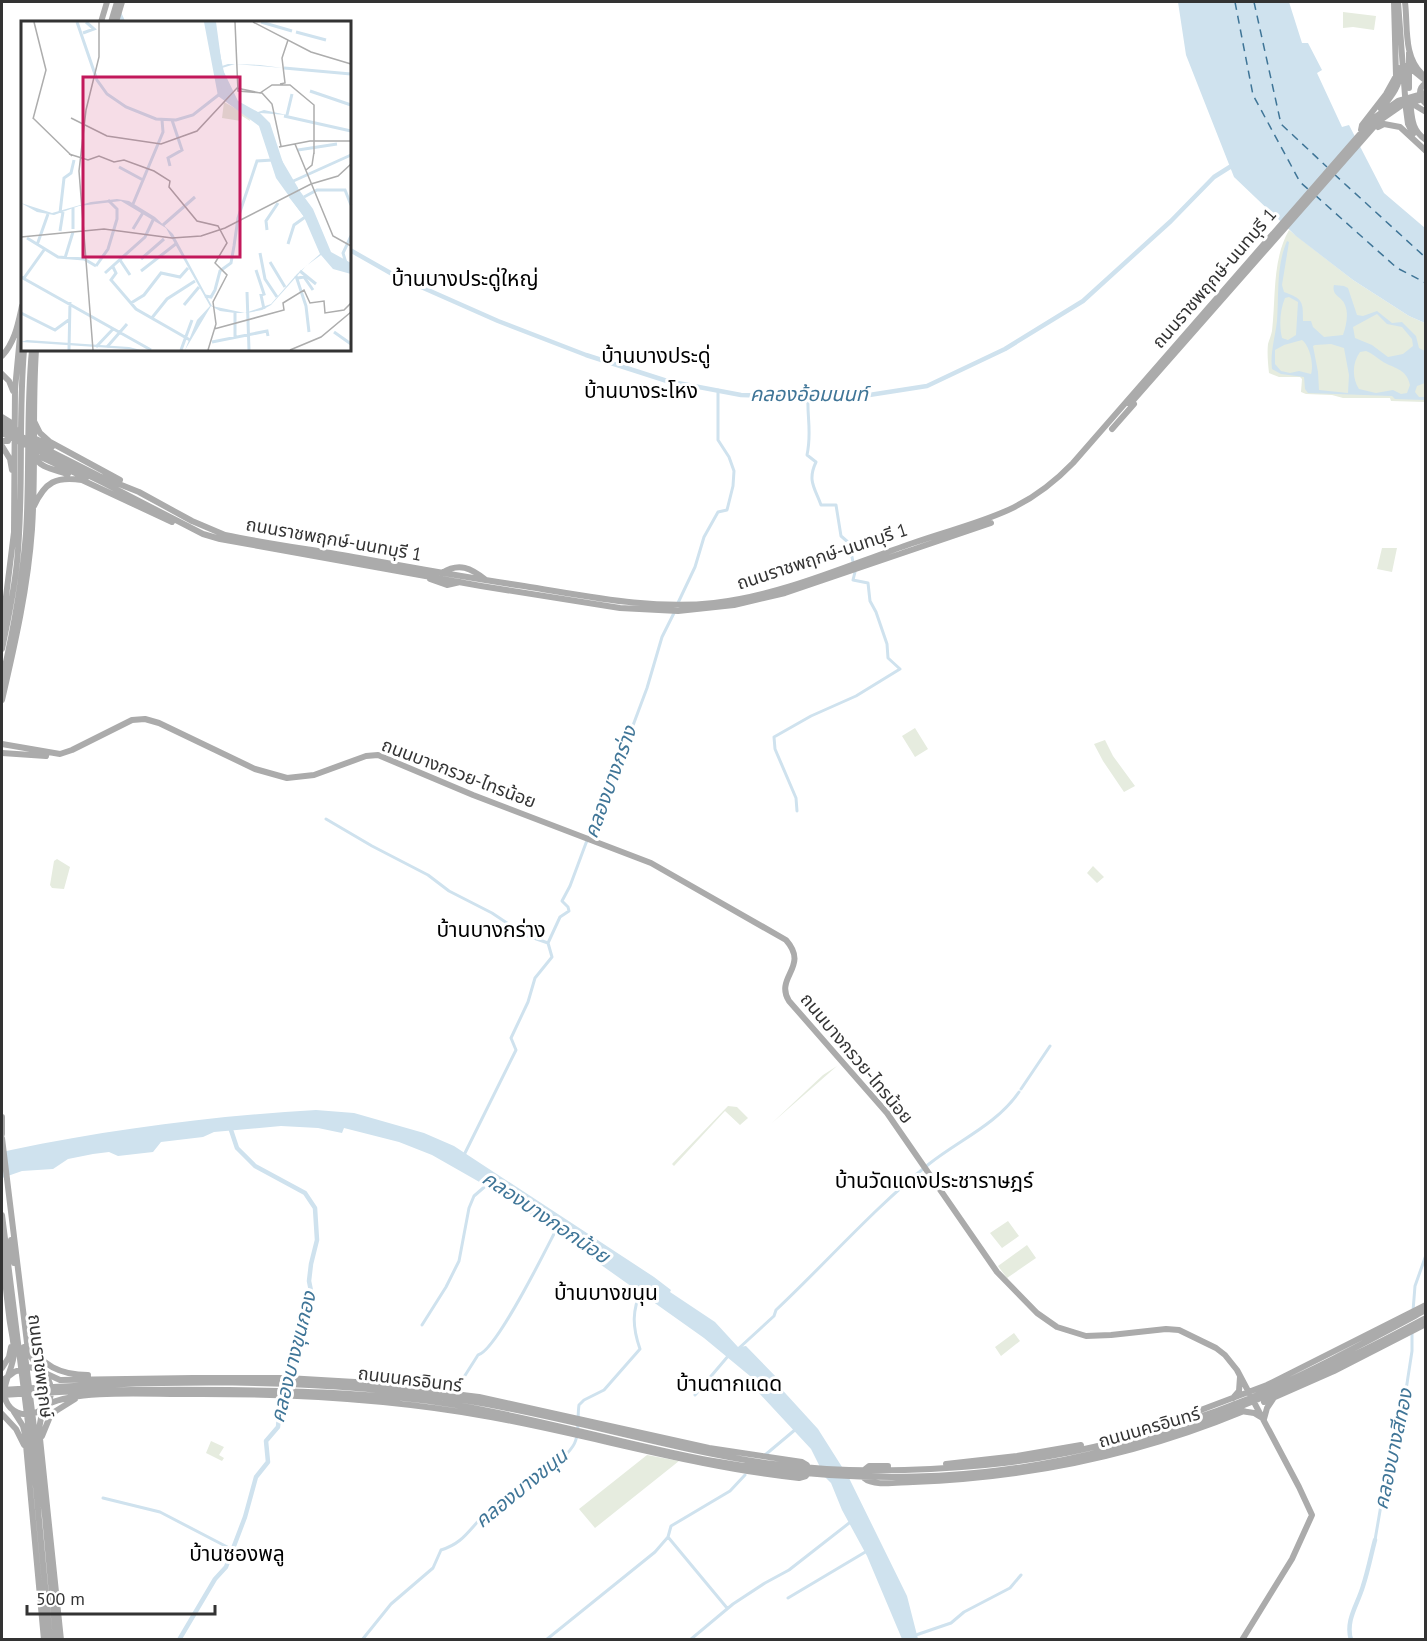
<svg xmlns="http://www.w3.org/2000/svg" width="1427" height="1641" viewBox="0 0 1427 1641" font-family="'PT Sans','Noto Sans Thai',sans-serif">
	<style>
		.green { fill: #e6ecdf }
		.water { fill: #cfe2ee; fill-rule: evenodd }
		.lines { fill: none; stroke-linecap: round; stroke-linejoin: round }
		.canal { stroke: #cfe2ee; stroke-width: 3 }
		.river { stroke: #cfe2ee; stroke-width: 4.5 }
		.ferry { stroke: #3f7597; stroke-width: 1.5; stroke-dasharray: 8 6; stroke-linecap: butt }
		.major { stroke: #ababab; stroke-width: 6 }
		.labels { text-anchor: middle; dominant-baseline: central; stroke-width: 6; stroke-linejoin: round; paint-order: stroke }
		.street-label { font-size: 18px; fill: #333; stroke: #fff }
		.water-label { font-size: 20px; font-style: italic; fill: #3f7597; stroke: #fff }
		.quarter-label { font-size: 21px; fill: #000; stroke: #fff }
		.inset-river { fill: none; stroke: #cfe2ee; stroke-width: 3 }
		.inset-road { fill: none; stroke: #adadad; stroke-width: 1.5 }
		.view { fill: #c2185b; fill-opacity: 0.15; stroke: #c2185b; stroke-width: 3 }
		.inset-edge { fill: none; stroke: #333; stroke-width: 3 }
	</style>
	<rect width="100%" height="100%" fill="#fff"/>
	<!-- green -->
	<path class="green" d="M1343 12 1376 16 1374 30 1353 27 1343 28Z
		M1289 230 1353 280 1409 316 1425 323V402L1391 401 1390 398H1343L1332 395 1306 394 1301 392 1302 379 1300 377H1279L1269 373C1268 364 1267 353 1268 344 1269 340 1271 336 1272 331 1276 297 1272 260 1289 230Z
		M1382 548H1397L1392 572 1377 569Z
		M915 728 928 749 915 757 902 736Z
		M1105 740 1113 756 1135 786 1124 792 1103 761 1094 744Z
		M57 859 70 867 64 889 52 888 50 885 54 861Z
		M1093 866 1104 877 1097 883 1087 873Z
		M837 1066 772 1123 823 1075Z
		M728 1106 737 1107 748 1118 740 1125 725 1111 674 1166 672 1164Z
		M1008 1221 1019 1236 1002 1248 990 1233Z
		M1027 1245 1036 1258 1007 1278 998 1266Z
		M1014 1333 1020 1341 1001 1356 995 1347Z
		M211 1441 224 1447 219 1455 224 1458 222 1461 206 1453Z
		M647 1455 679 1461 595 1528 579 1509Z"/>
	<!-- water -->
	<path class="water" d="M1178 2H1289L1302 43H1308L1322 70 1317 73 1342 127 1349 125 1384 193 1425 228V323L1409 316 1353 280 1296 236 1234 177 1186 55Z
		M1287 241 1289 242 1282 285 1284 292C1303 299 1303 301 1303 321H1311L1313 327 1324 337 1343 335C1346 326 1349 314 1345 305 1342 296 1331 296 1334 285L1344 286 1348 288 1357 315 1363 316 1377 311 1392 323 1402 322 1416 336 1419 348 1425 351V383L1417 386 1415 392 1419 397H1425V400L1395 399 1392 396 1308 393 1305 389 1304 377 1281 374 1272 369C1270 353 1275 338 1277 321 1279 295 1276 266 1287 241ZM1289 297 1298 302 1296 335 1288 340 1282 338C1279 325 1280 310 1285 298ZM1377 314 1387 324 1402 327 1412 339 1413 346 1403 354 1388 357 1372 345 1355 338 1353 327ZM1302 340C1310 346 1314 365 1311 374L1299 371 1290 373 1281 371 1275 364V350L1284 345ZM1331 344 1344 348 1349 375 1348 393 1319 390 1318 372 1313 346 1315 345ZM1366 351C1374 354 1379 360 1387 364 1398 369 1407 371 1410 385L1407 393 1401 394 1393 390 1376 393 1359 389C1352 378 1352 363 1360 352Z
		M316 1110 354 1113 424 1133 454 1146 654 1277 671 1290 670 1292 715 1322 738 1347 746 1346 779 1380 776 1383 818 1429 849 1478 907 1596 918 1639H902L867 1556 842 1510 831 1483 825 1477 811 1449 759 1393 756 1381 704 1338 504 1196 432 1155 399 1142 344 1128 342 1133 318 1128 281 1126 214 1132 203 1137 161 1142 153 1152 118 1156 109 1152 93 1154 68 1159 53 1169 22 1171 2 1178V1152L11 1150C112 1129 213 1116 316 1110Z"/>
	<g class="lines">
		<!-- canal -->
		<path class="canal" d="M677 605 695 567 704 537 718 512 727 510 733 486 734 471 729 457 718 440V390
			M797 811 796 798 775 749 774 737 811 716 856 696 900 669 888 658 887 644 876 612 870 601 868 583 853 580 855 572 851 552 849 543 841 536 836 505H821C815 488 807 481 816 462L807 455C812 432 807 419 808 397
			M326 819 372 846 428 875 449 891 492 913 525 935 548 943
			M1021 1089 1050 1046
			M464 1155 516 1050 511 1038 528 1002 535 978 552 957 548 943 560 917 569 911 568 907 562 901 570 886 586 843 595 827 647 688 662 637 675 611
			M1413 1311 1415 1286 1426 1255
			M422 1325 446 1287 459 1261 469 1208 474 1196 489 1183
			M738 1349 774 1316 776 1310C827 1262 874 1208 929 1164 959 1140 996 1125 1019 1092
			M457 1388 478 1355C496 1351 545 1251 556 1230
			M695 1395 729 1355
			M765 1455 796 1429
			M103 1498 160 1512 233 1550
			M668 1537 727 1608
			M1375 1540 1391 1447 1402 1416 1412 1351V1333
			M788 1598 867 1551
			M913 1636 951 1623 964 1612 1010 1588 1021 1575
			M362 1640 391 1604 433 1568 441 1550C463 1543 468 1531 483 1516 489 1510 496 1508 502 1503 508 1498 512 1491 518 1486 538 1469 557 1470 573 1446 580 1436 577 1417 579 1405L584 1400 604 1390 640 1349C632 1326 632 1310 642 1289
			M546 1640 655 1552 668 1537 671 1526 730 1491 745 1475
			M690 1640 733 1604 765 1583 789 1570 853 1520"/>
		<!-- river -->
		<path class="river" d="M118 11 123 22
			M350 250 394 275 498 321 586 355 667 381 741 395 850 398 927 386 1005 349 1083 301 1171 221 1214 177 1233 165
			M230 1127 237 1148 255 1166 305 1193 315 1208 317 1240 311 1264 309 1281 312 1296 290 1379
			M179 1640 215 1579 226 1567 245 1517 256 1477 268 1462 266 1441 278 1427 280 1406 284 1395
			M1351 1640C1345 1620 1358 1604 1363 1586 1368 1571 1371 1555 1375 1540"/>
		<!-- ferry -->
		<path class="ferry" d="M1235 2 1253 95 1300 182 1309 190
			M1254 2 1281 124 1327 167
			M1334 174 1426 258
			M1315 195 1397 268 1426 283"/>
		<!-- major -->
		<path class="major" d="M1398 2 1406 109 1408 124 1413 134
			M1405 2C1408 26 1403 56 1422 74
			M101 22 107 2
			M111 22 117 2
			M116 22 122 2
			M1409 53V88
			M1408 65 1410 68 1426 81
			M1426 83C1417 89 1419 97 1426 104
			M1411 99 1416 106 1426 112
			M1410 101C1412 117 1411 130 1426 140
			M1381 109C1391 97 1402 84 1400 68
			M1378 127 1384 124 1400 127 1426 151
			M1363 132 1361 130 1362 125 1386 94 1396 76 1394 2
			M2 356C15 342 18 324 22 306
			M2 374 9 381 13 391
			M1130 404 1379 121 1402 105 1426 98
			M2 417 10 422 11 427 8 441H2
			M34 421 40 433 50 442 120 480
			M2 423 17 430
			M2 427 99 476 139 492 192 521 225 535C269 544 314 550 359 558 414 568 469 578 524 586 587 596 650 610 714 603 783 595 848 565 913 543 979 520 1022 516 1073 463L1374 118 1398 101 1426 93
			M1112 429 1134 404
			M2 433 102 482 203 534 220 539 481 586 620 608 678 611 734 605 785 593 991 523
			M32 437 52 447
			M2 446 10 459 12 470
			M36 455C36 468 57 470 68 474
			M41 457 86 478
			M34 506C45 482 56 476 82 480L172 522
			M442 573C459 562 471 568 486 580
			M430 579 447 585 460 582
			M2 629 14 532 15 389 22 315
			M2 649C8 620 14 592 17 562 24 492 18 420 24 350
			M2 680C13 632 22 584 26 534 30 473 26 411 32 350
			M2 700C15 644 28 587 32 529 36 469 32 409 36 350
			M2 744 60 754 72 750 132 720 145 719 159 723 255 769 287 778 314 775 366 756 378 755 473 795 651 863 786 940C810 967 774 977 789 1001L887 1113 997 1272 1037 1313 1057 1327 1086 1336 1111 1335 1166 1329 1179 1330 1216 1348 1225 1355 1237 1370 1299 1487 1312 1515 1292 1559 1242 1640
			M2 753 46 756
			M2 1117V1134
			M2 1138 28 1351C33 1365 51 1375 51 1390 52 1415 16 1424 6 1401 0 1385 14 1369 14 1352 14 1340 10 1327 9 1315 6 1292 4 1269 2 1246
			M2 1215 36 1487 50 1640
			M11 1240 14 1263
			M28 1341C41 1366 61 1375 88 1375
			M24 1347 45 1516 56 1640
			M2 1368 9 1357 11 1347
			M2 1381 14 1372 27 1367 34 1368 60 1380 193 1378H287L355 1382 479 1397 709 1448 802 1462 807 1465 808 1471 806 1476 799 1478C695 1467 595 1436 491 1417 388 1398 283 1393 179 1394 143 1394 79 1390 48 1404
			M2 1390C155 1380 311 1377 463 1400 565 1416 664 1448 765 1463 838 1473 913 1472 985 1465 1070 1457 1169 1431 1248 1399 1309 1373 1368 1341 1426 1310
			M2 1395C77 1390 153 1389 229 1390 304 1391 381 1393 456 1405 541 1419 623 1444 707 1460 798 1476 893 1482 985 1472 1147 1455 1284 1394 1426 1318
			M1233 1398 1239 1391 1240 1377
			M1264 1402 1334 1371 1426 1324
			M46 1407 41 1418 39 1429 61 1640
			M1241 1411 1254 1413 1264 1419
			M14 1412 23 1426 25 1434 44 1640
			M2 1414 16 1429 24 1445
			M1264 1419 1267 1408 1273 1399
			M1161 1425 1267 1385 1426 1305
			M42 1436 51 1414 75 1399
			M946 1464 1017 1456 1081 1445
			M888 1466H869L864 1470V1478C874 1487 899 1482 913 1482 1026 1478 1138 1455 1244 1411"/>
	</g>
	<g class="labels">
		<!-- street labels -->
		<g class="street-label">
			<text transform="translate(1214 278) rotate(-49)">ถนนราชพฤกษ์-นนทบุรี 1</text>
			<text transform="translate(334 539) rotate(10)">ถนนราชพฤกษ์-นนทบุรี 1</text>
			<text transform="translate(822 556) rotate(-18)">ถนนราชพฤกษ์-นนทบุรี 1</text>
			<text transform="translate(459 773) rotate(21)">ถนนบางกรวย-ไทรน้อย</text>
			<text transform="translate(857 1058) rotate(50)">ถนนบางกรวย-ไทรน้อย</text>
			<text transform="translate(41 1366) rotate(83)">ถนนราชพฤกษ์</text>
			<text transform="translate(410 1379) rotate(7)">ถนนนครอินทร์</text>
			<text transform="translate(1149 1427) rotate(-16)">ถนนนครอินทร์</text>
		</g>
		<!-- water labels -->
		<g class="water-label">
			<text x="809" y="394">คลองอ้อมนนท์</text>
			<text transform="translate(610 782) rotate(-70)">คลองบางกร่าง</text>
			<text transform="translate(546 1217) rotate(34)">คลองบางกอกน้อย</text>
			<text transform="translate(293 1357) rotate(-76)">คลองบางขุนกอง</text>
			<text transform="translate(1393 1449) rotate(-78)">คลองบางสีทอง</text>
			<text transform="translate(521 1488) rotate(-39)">คลองบางขนุน</text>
		</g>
		<!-- quarter labels -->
		<g class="quarter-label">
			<text x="465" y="278">บ้านบางประดู่ใหญ่</text>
			<text x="656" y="355">บ้านบางประดู่</text>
			<text x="641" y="390">บ้านบางระโหง</text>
			<text x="491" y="929">บ้านบางกร่าง</text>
			<text x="934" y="1180">บ้านวัดแดงประชาราษฎร์</text>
			<text x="606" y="1292">บ้านบางขนุน</text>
			<text x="729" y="1383">บ้านตากแดด</text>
			<text x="237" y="1553">บ้านซองพลู</text>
		</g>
	</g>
	<!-- overview -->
	<g transform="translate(21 21)">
		<rect width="330" height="330" fill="#fff"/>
		<path d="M203 81 228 95 229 100 221 95 220 100 201 97Z" fill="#e6ecdf"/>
		<path d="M183 1H195L201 45 207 43H215L239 44 262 47 214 43 201 47 217 80 237 91 243 89 266 94 239 92 249 102 265 151 292 188 310 231 330 242V253L312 248 300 234 285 245 250 284 241 289 226 292H214L199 290 190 285 164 329 176 299 189 285 145 207 100 180 58 185 33 194 16 191 0 182 31 192 70 181 96 178 108 180 134 196 152 213 191 285 224 292 250 283 276 253 299 233 283 196 255 157 238 105 197 75ZM6 319 108 326 120 329 0 321Z" fill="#cfe2ee"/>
		<path class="inset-river" d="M56 1 76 59 86 73 105 86 135 98 155 99 172 94 200 72M193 1 195 43 205 76M240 1 271 10M193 11 206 73M275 11 305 19M62 12 73 8 65 1M263 47 330 53M289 70 330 84M210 76 224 89M209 79 241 102 255 129 261 158 270 170M233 94 242 99 254 126M266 94 271 73M263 95 330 110M277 129 316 123M256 134 276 168M258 142 263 160M149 145 147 137 161 129 151 99M98 146 122 159M263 153 272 169M268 162 330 134M275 173 298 216M273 174 307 237 330 250M269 175 290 202M283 176 296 169H324L330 184M112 183 142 111 141 99M39 192 43 157 50 152 53 139M142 204 174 176M52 208V187M112 208 123 190M246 209 245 200 257 182M39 210 42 191M296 215 311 237 330 247M6 217 37 236 63 238 75 245M267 223 273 204 287 194M16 224 27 193M213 225 217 197 236 140 252 139M239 232 244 258 256 276M44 237 52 211M120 238 143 218M99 239 109 254M249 241 264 266M325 242 322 232 330 215M75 245 87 228 96 198V188L87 179M92 246 95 252 90 259 115 288 169 319M235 249 243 273 240 274 243 288M120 250 156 222M279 250 295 263M84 252 124 216 133 197M275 255 285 285 288 311M0 256 130 329M3 257 23 229M277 257 283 256 292 269M226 271 228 329M184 275 190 276 194 269 199 250 210 242 213 225M110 282 123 274 140 252 159 256 167 247M163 284 178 266M0 292 34 309 49 298M130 298 146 278 174 260M313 311 330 323M214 316V292M191 321 246 310 247 315M75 326 93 307M86 326 106 303M48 329 49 281M160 329 171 299"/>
		<path class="inset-road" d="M214 1 217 70 241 72 251 83 260 125M232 1 290 31 330 43M259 63 264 62 261 37 267 19M12 97 51 135M50 97 86 115 140 123 176 110 216 67 239 72 251 64H269L293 84V133M12 98 25 49 13 1M274 123 312 215 330 225M258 126 289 120H330M48 133 67 139 78 135 93 141 103 139 133 150 149 160 148 166 176 200 197 205 206 222 194 242 206 254 192 281 195 303 187 329M285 149 291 144 293 131M0 216 83 208 151 217 180 215 204 207 290 163 317 155 330 143M193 308 263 289 262 282 283 269 289 282 303 280 304 292 323 289 330 282M72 329 58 150 65 89 78 36V1M269 329 300 316 330 291"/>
		<path class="view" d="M62 56H219V236H62Z"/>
		<rect width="330" height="330" class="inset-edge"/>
	</g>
	<!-- border -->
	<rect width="1427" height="1641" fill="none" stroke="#333333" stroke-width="6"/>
	<!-- scale -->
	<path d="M27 1605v9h188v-9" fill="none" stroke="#333333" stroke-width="3"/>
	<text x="36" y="1605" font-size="18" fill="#333333" stroke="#ffffff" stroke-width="4.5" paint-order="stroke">500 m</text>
</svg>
